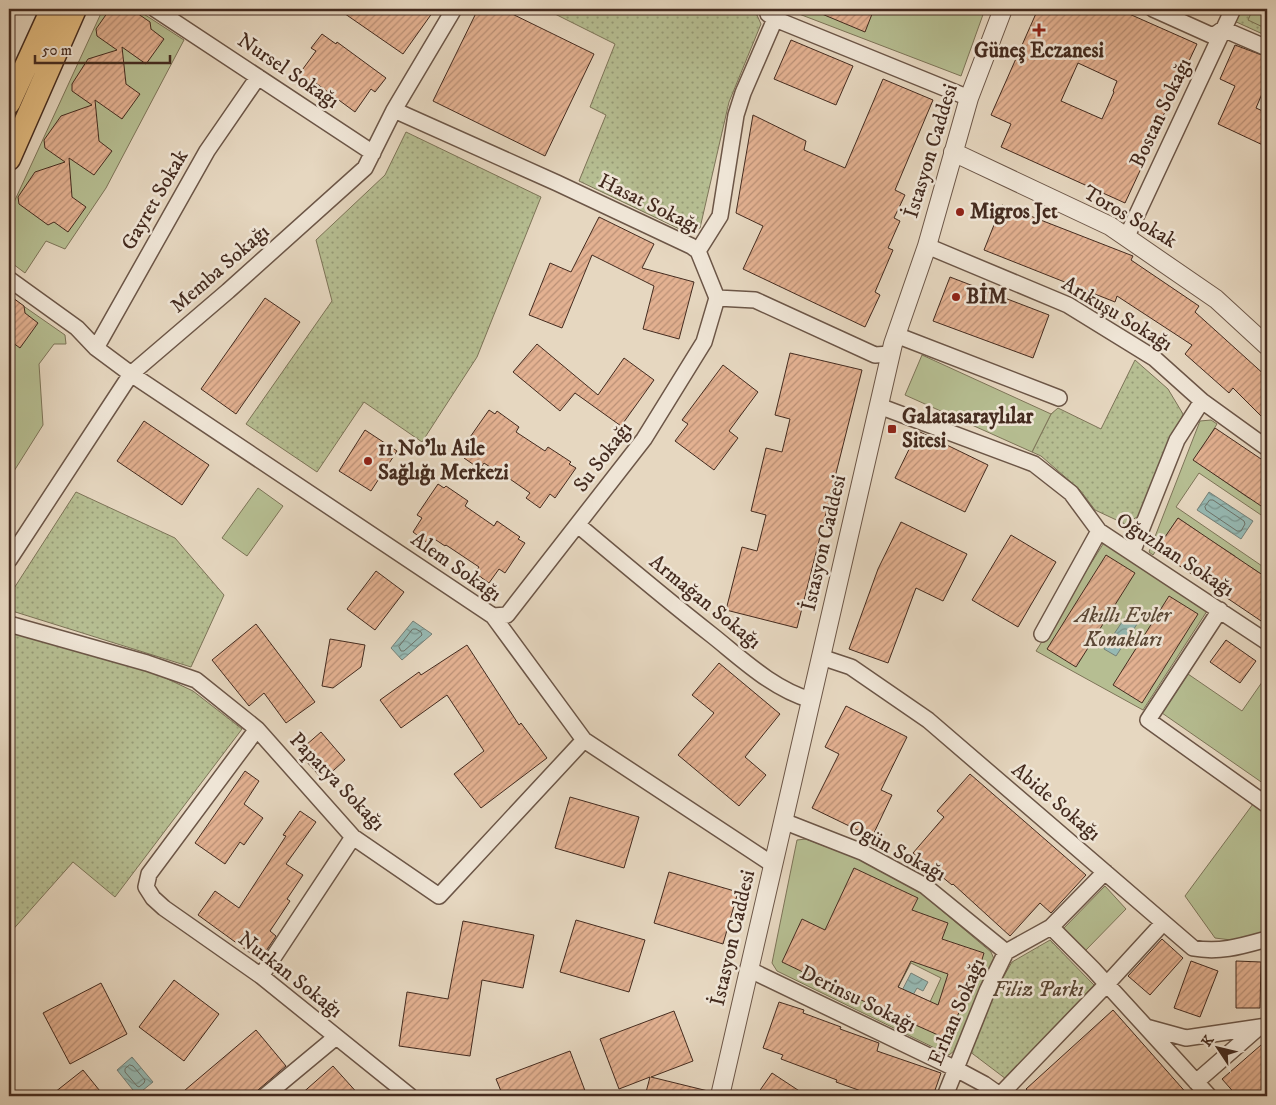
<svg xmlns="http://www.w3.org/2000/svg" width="1276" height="1105" viewBox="0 0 1276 1105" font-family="'IM FELL DW Pica',serif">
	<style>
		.grass { fill: url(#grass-dots); stroke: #7d7458 }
		.garden { fill: #b6be92; stroke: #7d7458; fill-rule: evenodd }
		.water { fill: url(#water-waves); stroke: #758078 }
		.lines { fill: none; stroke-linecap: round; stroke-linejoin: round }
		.shore { stroke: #6d7269; stroke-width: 1 }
		.building { fill: url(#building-hatch); stroke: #442b1f; fill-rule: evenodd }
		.minor-casing { stroke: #6c5647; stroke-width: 18 }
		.tertiary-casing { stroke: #6c5647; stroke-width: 20 }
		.primary-casing { stroke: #442b1f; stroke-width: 25 }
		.minor { stroke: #efe5d6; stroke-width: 15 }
		.tertiary { stroke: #efe5d6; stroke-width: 18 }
		.primary { stroke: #e3bc80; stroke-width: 22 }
		.poi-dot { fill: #8f2418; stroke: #efe5d6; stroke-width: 2 }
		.labels { text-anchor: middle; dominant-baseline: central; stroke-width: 5; stroke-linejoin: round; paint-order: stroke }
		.poi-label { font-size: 21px; font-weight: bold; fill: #442b1f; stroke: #efe5d6; text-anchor: start }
		.street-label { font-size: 21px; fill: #442b1f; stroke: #efe5d6 }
		.park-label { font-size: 21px; font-style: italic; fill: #5b4836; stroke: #efe5d6 }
	</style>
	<defs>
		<pattern id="grass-dots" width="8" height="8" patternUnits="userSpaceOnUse" patternTransform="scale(1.25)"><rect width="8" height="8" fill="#b6be92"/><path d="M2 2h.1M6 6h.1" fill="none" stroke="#969b77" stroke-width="1.8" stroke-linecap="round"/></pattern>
		<pattern id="water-waves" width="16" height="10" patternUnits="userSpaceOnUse" patternTransform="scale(1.25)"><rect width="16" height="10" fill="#96b9b3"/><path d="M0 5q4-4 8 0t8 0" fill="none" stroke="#7c9791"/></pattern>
		<pattern id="building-hatch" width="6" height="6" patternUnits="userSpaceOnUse" patternTransform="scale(1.25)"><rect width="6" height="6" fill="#e3b191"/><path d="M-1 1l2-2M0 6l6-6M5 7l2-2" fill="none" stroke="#ba9076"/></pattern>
	</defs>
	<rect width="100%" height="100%" fill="#e6d7c0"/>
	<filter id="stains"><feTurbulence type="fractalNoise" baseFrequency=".004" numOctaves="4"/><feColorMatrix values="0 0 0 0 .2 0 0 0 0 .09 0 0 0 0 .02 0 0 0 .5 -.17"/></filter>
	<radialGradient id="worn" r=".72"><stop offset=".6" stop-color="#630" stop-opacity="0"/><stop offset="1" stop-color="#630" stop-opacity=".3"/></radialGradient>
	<!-- grass -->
	<path class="grass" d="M545 9H744L757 15 761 24 729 102 700 228 690 234 579 181 606 115 590 107 615 44Z
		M1238 9H1267V36L1232 20Z
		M406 132 541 197 477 357 422 442 364 402 317 472 246 424 332 301 316 240 385 175Z
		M1135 360 1168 389 1183 414 1144 513 1125 524 1095 510 1080 490 1041 456 1032 452 1051 414 1058 408 1101 429Z
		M76 492 175 538 224 595 191 667 9 610V596Z
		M9 632 157 674 193 691 242 729 115 897 73 862 9 934Z
		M1050 940 1094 985 1006 1079 969 1051 990 1000 1012 962Z"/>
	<!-- garden -->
	<path class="garden" d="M103 9H136L184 40 106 188 65 249 46 241 25 273 9 261V213Z
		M786 9H985L961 76Z
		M1253 9H1267V29L1248 20Z
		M9 296 65 335 66 344H54L39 364 43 425 9 479Z
		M922 355 1051 414 1032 452 905 395Z
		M1211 420 1217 424 1194 460 1250 499 1259 487 1267 493V504L1265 508 1267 510V519L1199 473 1176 507 1262 566 1267 560V578L1249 566 1228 568 1235 556 1213 542 1192 545 1200 533 1178 518 1153 555 1149 552 1200 421Z
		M258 488 283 506 247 556 222 538Z
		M1105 541 1209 608 1143 710 1036 651Z
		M1188 674 1242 711 1267 675V786L1162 713Z
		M1253 804 1267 814V932L1231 940 1215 938 1185 896Z
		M806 839 856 858 921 893 991 952 994 959 954 1051 949 1055 777 971 772 963 797 840ZM911 963 941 978 930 1002 916 995 904 1022 885 1012Z
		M1105 886 1126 909 1086 950 1064 928Z"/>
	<!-- water -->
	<path class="water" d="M1209 492 1253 521 1241 539 1197 510Z
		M1134 604 1145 612 1116 656 1104 649Z
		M413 621 432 634 402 660 391 648Z
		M911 973 928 982 923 991 917 988 904 1011 894 1006Z
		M132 1057 153 1082 137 1095 117 1070Z"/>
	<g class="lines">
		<!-- shore -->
		<path class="shore" d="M1210 500H1213L1244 521 1245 524 1241 531H1237L1206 510 1205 507Z
			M413 629H416L421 632 422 635 404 651H401L399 647Z
			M130 1065 133 1066 145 1080 144 1083 139 1087 137 1086 125 1072V1069Z"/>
	</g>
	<!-- building -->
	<path class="building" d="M110 9H131L150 22 151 29 164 39 146 64 122 47 126 84 140 94 122 119 95 100 99 141 112 151 94 175 69 158 72 197 86 207 68 232 54 222 48 225 19 204 18 197 35 172 65 162 45 148 44 140 61 116 92 105 72 91V84L88 59 117 50 97 36 96 29Z
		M338 9H435L403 54Z
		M478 9H502L594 54 545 156 433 101Z
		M810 9H874L865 32Z
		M1038 9H1118L1197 44 1156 131 1158 132 1125 203 1001 147 1011 124 991 115ZM1078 63 1117 81 1113 91 1114 92 1102 119 1061 101Z
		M322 34 336 44 337 42 386 78 375 92 371 89 355 112 313 81 309 86 297 77 316 51 311 48Z
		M791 40 853 66 836 105 774 79Z
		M1235 45 1267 57V82L1256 108 1267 113V147L1218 124 1235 86 1220 79Z
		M883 79 933 100 895 190 905 195 894 218 900 221 888 248 893 250 875 292 880 295 865 327 743 269 763 226 736 213 753 115 806 141 804 150 845 168Z
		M1002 205 1133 256 1131 260 1199 306 1195 312 1267 377V422L1233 388 1229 393 1185 354 1192 345 1117 296 1115 302 984 250Z
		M599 217 654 244 642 268 694 282 679 339 643 329 654 286 592 255 562 328 529 315 550 263 571 272Z
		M950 277 1049 315 1033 358 933 321Z
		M9 295 24 306 25 313 38 323 20 348 9 340Z
		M265 298 300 322 236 414 201 389Z
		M537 344 598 395 624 358 654 380 621 426 575 393 560 411 513 372Z
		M790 353 862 370 797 628 726 610 742 547 757 551 766 515 751 511 766 448 782 452 790 419 775 415Z
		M723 365 758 392 729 431 738 438 714 470 675 441 688 424 682 420Z
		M489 410 495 414 497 411 519 427 516 432 545 451 548 447 571 462 569 464 576 468 555 498 550 494 540 508 526 498 530 493 497 470 496 471 484 463 480 469 464 458 473 444 468 440Z
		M144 421 209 465 182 505 117 461Z
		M1215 428 1267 463V510L1193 460Z
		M365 430 397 451 371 491 339 471Z
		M918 431 988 465 965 512 895 478Z
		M438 484 444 488 446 486 468 501 465 506 494 526 497 521 520 537 518 539 525 543 505 573 499 569 489 583 475 573 479 567 446 545 445 546 433 538 429 544 413 532 422 518 417 515Z
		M1178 518 1267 578V625L1156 550Z
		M901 522 967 554 943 601 916 588 888 663 849 649 878 569Z
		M1011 535 1056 562 1018 627 972 600Z
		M1106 555 1135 573 1076 667 1047 649Z
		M376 571 404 592 375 630 347 609Z
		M1169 596 1198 614 1142 703 1113 685Z
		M256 624 315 702 286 723 264 693 249 706 212 660Z
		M330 639 365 645 361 667 333 688 322 686Z
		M1226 640 1256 661 1240 683 1210 662Z
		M467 645 519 725 521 723 547 758 481 808 454 774 484 751 447 695 401 728 380 700 419 672 421 675Z
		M719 663 780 714 745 757 766 775 739 806 678 755 714 713 692 695Z
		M846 706 907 737 881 790 892 795 872 837 812 808 839 754 825 747Z
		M321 732 345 760 323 780 298 752Z
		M245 771 259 781 244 804 263 818 244 845 240 842 225 864 195 843Z
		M970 774 1086 875 1051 913 1040 903 1010 936 953 884 952 885 913 853 944 817 937 811Z
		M570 797 639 817 624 868 555 848Z
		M300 811 316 822 286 864 303 875 287 899 290 901 270 931 276 936 260 960 198 915 215 891 239 908 286 836 283 835Z
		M854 868 918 898 912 910 948 923 942 939 984 953 970 998 966 997 947 1039 882 1010 782 962 802 919 825 930ZM911 961 948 974 938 1005 898 987Z
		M669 872 738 892 723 944 654 923Z
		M576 920 645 940 629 992 560 972Z
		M463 921 534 935 523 988 482 980 470 1056 399 1046 407 992 448 999Z
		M1162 939 1183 958 1150 995 1128 976Z
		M1191 961 1218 971 1200 1017 1174 1008Z
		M1236 961 1261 962 1260 1008H1236Z
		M174 980 219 1014 184 1061 139 1027Z
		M101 983 127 1034 70 1064 43 1013Z
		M779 1002 804 1010 803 1013 841 1027 840 1029 879 1043 877 1051 941 1073 933 1096H875L836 1082 837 1080 781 1059 783 1055 763 1048Z
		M1113 1010 1189 1096H1033L1026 1089Z
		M674 1011 693 1061 651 1077 708 1091V1096H645L650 1077 619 1089 600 1039Z
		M256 1030 286 1066 251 1096H178Z
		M1261 1045 1267 1053V1096H1237L1222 1079Z
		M570 1051 587 1096H503L496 1079Z
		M333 1066 360 1096H299Z
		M83 1070 104 1096H50Z
		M772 1073 807 1096H756Z"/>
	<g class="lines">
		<!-- minor casing -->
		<g class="minor-casing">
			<path id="minor" d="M155 9 373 153
				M1153 9 1213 36 1223 29 1267 48
				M768 14 775 19 969 98
				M394 110 557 183 691 246 698 251 717 298
				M1127 236 1233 9
				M927 246 1068 305 1154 358 1202 401 1267 448
				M698 251 720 216 736 115 743 93 775 19 768 9
				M9 279 77 328 96 348 131 374 493 616 584 740 772 864
				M717 298 755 300 875 355 891 354
				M896 335 1059 398
				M96 348 207 151 258 77
				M879 406 1034 464 1071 493 1099 531 1267 642
				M578 525C623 563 667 600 713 636 743 660 773 689 811 700
				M1132 553 1177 440 1202 401
				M9 560 131 374 228 291 365 168 394 110 454 9
				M1220 610 1148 720 1267 805
				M493 616 507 615 644 439 704 342 717 298
				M9 624 147 663 196 680 257 729 353 837 439 896 584 740
				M1042 634 1099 531
				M821 657 851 667 928 720 1193 948C1220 953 1242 946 1267 939
				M257 729 149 874 146 887 153 898 164 908 261 976 410 1096
				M783 821 862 852 925 886 1006 952
				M1051 927 1093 969 1209 1096
				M748 969 956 1069 984 1084 1001 1096
				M261 976 353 837
				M1146 1027 1186 1038 1267 1026
				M1196 1082 1258 1028
				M1000 1095 1107 984 1163 923
				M265 1096 336 1037
				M945 1096 987 991 1006 952 1051 927 1105 872"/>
		</g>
		<!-- tertiary casing -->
		<g class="tertiary-casing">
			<path id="tertiary" d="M953 152 1110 226 1216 299 1267 346
				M720 1096 893 344 927 246 969 98 1003 9"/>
		</g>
		<!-- primary casing -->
		<g class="primary-casing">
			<path id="primary" d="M9 103 52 9
				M9 159 75 9"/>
		</g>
		<!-- minor -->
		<use href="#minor" class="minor"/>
		<!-- tertiary -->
		<use href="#tertiary" class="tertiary"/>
		<!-- primary -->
		<use href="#primary" class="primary"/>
	</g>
	<!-- markers -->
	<g class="poi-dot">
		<path d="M1036.5 22.5h5v5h5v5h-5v5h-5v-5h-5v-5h5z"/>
		<circle cx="960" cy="212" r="5"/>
		<circle cx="956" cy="297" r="5"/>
		<rect x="887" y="424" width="10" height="10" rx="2.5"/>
		<circle cx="368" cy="461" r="5"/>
	</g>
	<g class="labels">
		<!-- poi labels -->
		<g class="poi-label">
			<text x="1039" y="51" text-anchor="middle">Güneş Eczanesi</text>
			<text x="970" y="212">Migros Jet</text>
			<text x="966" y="297">BİM</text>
			<text x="902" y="417">Galatasaraylılar<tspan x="902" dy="24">Sitesi</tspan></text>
			<text x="378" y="449">11 No'lu Aile<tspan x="378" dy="24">Sağlığı Merkezi</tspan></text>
		</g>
		<!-- street labels -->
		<g class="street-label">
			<text transform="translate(288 71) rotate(34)">Nursel Sokağı</text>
			<text transform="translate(1161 113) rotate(-65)">Bostan Sokağı</text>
			<text transform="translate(931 151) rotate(-73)">İstasyon Caddesi</text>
			<text transform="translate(155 200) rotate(-60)">Gayret Sokak</text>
			<text transform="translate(649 204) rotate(26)">Hasat Sokağı</text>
			<text transform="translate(1130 217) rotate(30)">Toros Sokak</text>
			<text transform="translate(220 269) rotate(-41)">Memba Sokağı</text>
			<text transform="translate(1117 314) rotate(31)">Arıkuşu Sokağı</text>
			<text transform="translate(603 457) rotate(-53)">Su Sokağı</text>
			<text transform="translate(824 543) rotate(-77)">İstasyon Caddesi</text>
			<text transform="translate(1175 555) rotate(33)">Oğuzhan Sokağı</text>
			<text transform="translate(456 567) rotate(35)">Alem Sokağı</text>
			<text transform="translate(705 602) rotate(39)">Armağan Sokağı</text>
			<text transform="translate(337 782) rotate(46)">Papatya Sokağı</text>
			<text transform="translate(1056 802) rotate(40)">Abide Sokağı</text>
			<text transform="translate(897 851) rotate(28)">Ogün Sokağı</text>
			<text transform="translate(733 938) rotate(-77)">İstasyon Caddesi</text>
			<text transform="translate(290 975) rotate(38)">Nurkan Sokağı</text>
			<text transform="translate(858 999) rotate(26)">Derinsu Sokağı</text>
			<text transform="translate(957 1012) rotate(-67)">Erhan Sokağı</text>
		</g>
		<!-- park labels -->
		<g class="park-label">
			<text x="1123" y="616">Akıllı Evler<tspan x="1123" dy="24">Konakları</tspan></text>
			<text x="1038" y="990">Filiz Parkı</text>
		</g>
	</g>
	<!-- margin -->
	<rect width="1276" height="1105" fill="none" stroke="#e6d7c0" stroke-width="30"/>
	<rect x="10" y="10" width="1256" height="1085" fill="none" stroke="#442b1f" stroke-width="2.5"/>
	<rect x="15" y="15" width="1246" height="1075" fill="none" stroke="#442b1f"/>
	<!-- north arrow -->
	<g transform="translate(1218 1048) rotate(305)" stroke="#efe5d6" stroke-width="4" paint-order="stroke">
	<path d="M0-4L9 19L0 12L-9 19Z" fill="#442b1f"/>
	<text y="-8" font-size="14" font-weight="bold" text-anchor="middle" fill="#442b1f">K</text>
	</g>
	<!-- scale -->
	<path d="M35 55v8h135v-8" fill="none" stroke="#442b1f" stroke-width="2.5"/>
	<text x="42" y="55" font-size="15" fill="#442b1f" stroke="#efe5d6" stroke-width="4" paint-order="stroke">50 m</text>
	<rect width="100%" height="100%" filter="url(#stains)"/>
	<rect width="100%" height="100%" fill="url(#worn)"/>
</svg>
